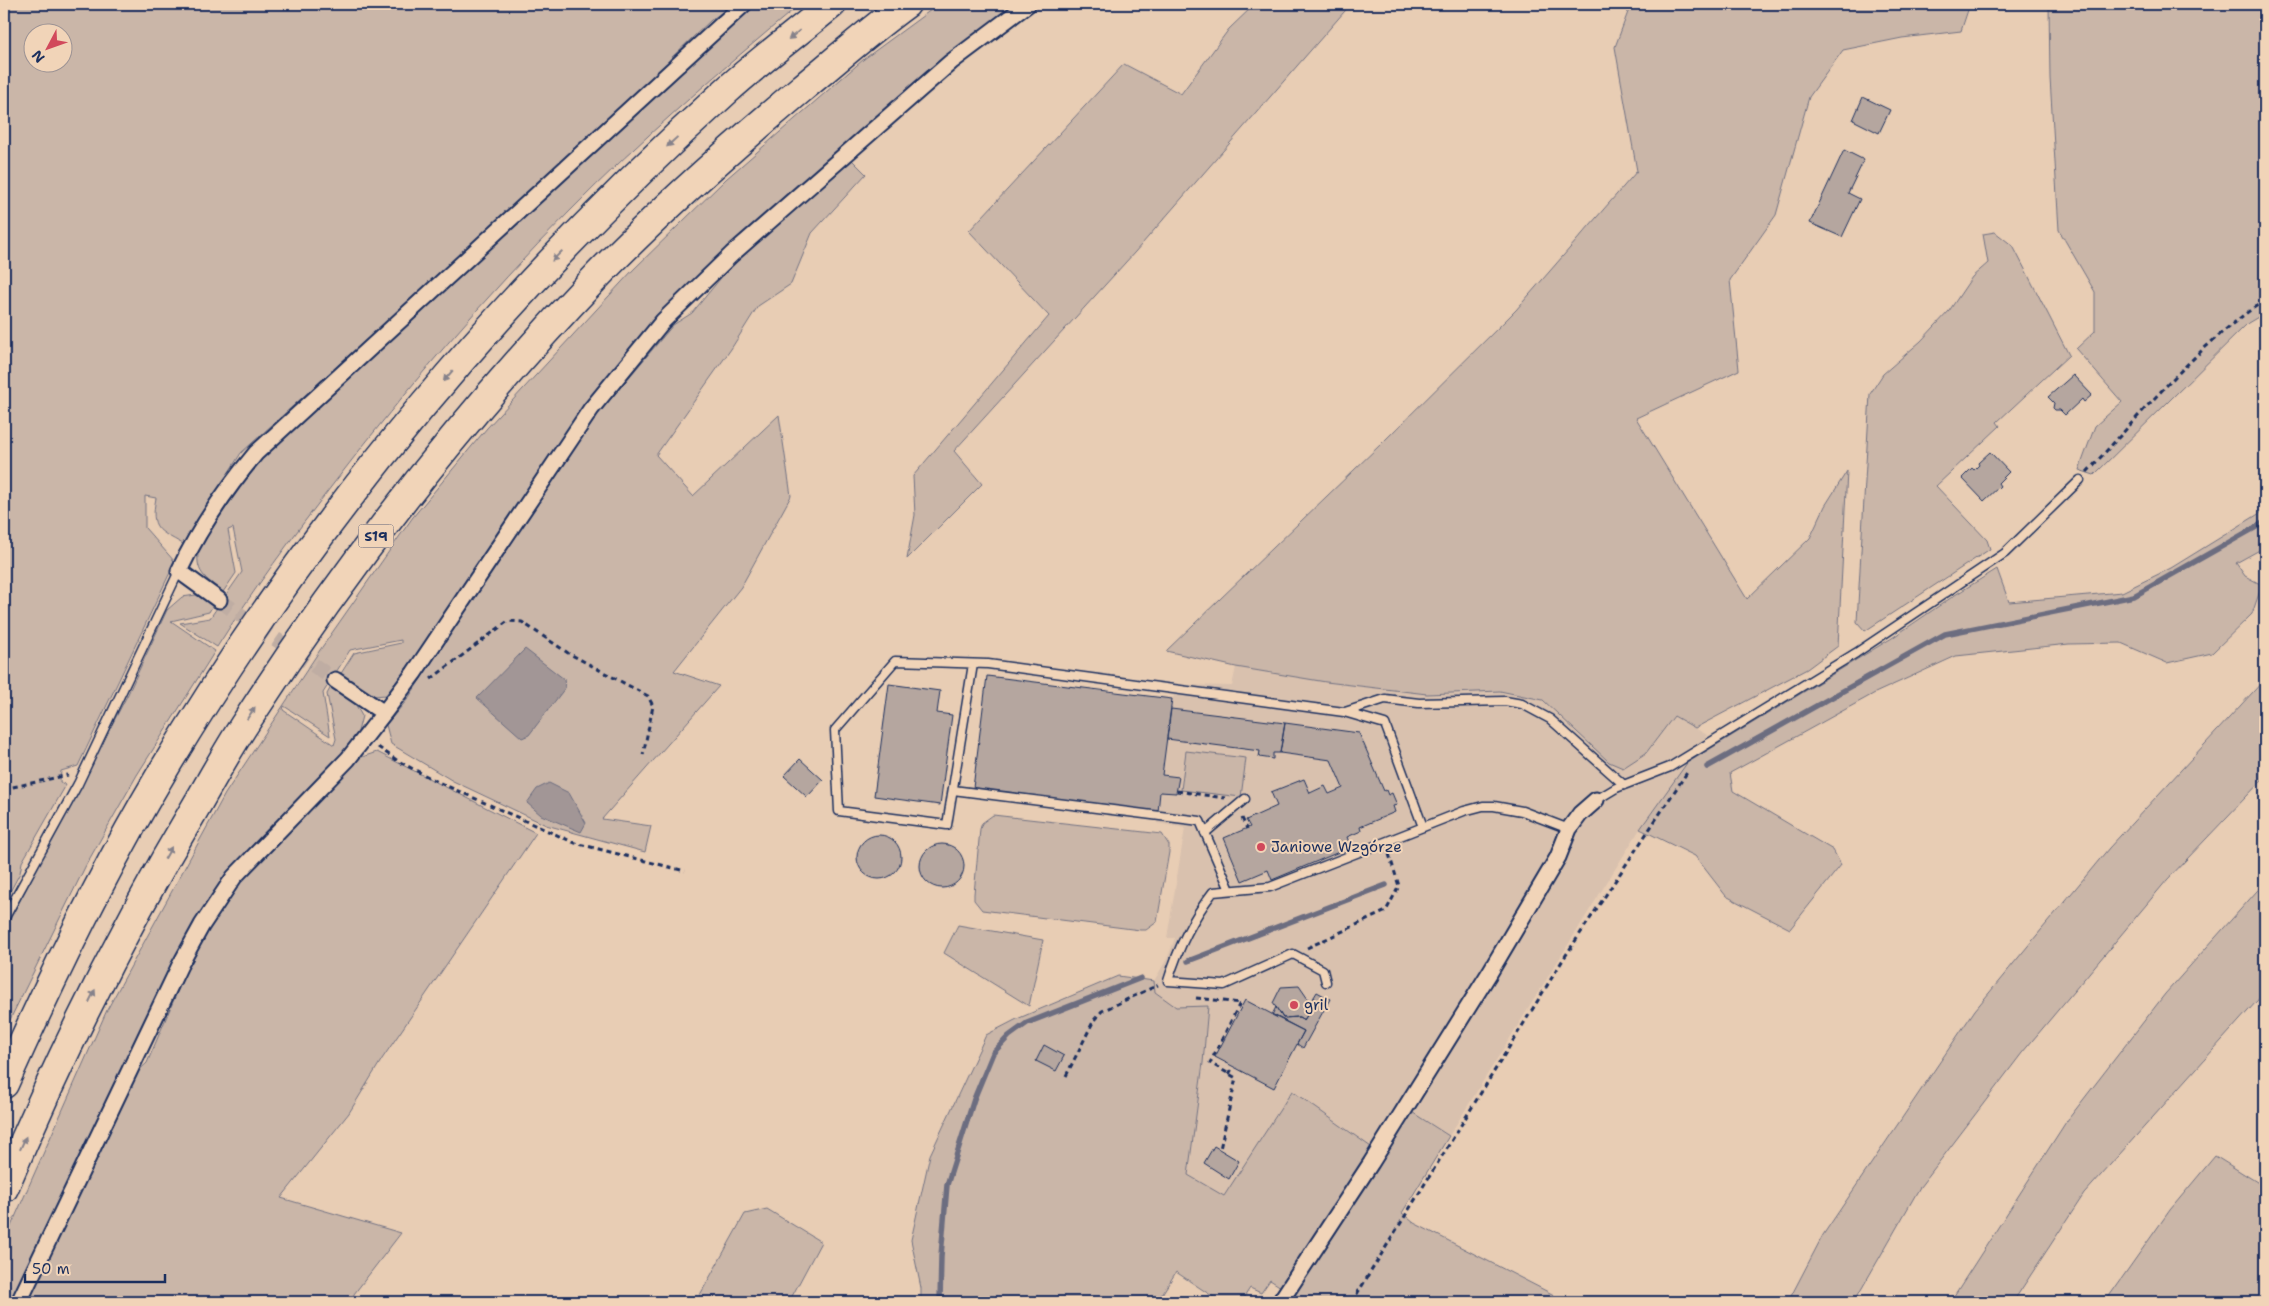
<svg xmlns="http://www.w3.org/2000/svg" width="2269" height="1306" viewBox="0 0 2269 1306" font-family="'Shantell Sans',sans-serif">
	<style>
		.built { fill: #d9c1ae }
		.green { fill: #cab6a8; stroke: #727283; fill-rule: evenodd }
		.water { fill: #a29696; stroke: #6c6d80 }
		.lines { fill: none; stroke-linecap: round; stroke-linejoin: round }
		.stream { stroke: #6c6d80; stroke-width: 5.5 }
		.building { fill: #b5a69f; stroke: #1b2f5e }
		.street-tunnel { stroke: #bfada3; stroke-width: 15; stroke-dasharray: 15 8; stroke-linecap: butt }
		.lane-casing { stroke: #1b2f5e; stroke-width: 11 }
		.street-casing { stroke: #1b2f5e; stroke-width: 19 }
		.highway-casing { stroke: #1b2f5e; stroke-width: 31 }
		.path { stroke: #1b2f5e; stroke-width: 3; stroke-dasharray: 5 4; stroke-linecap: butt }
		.lane { stroke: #f1d4b8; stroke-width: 8 }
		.street { stroke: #f1d4b8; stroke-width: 15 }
		.highway { stroke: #f1d4b8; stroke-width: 28 }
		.oneway { fill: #86828b }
		.poi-dot { fill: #d1495b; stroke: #f1d4b8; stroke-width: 2 }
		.labels { text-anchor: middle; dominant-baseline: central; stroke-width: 4; stroke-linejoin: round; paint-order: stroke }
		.shield { fill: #f1d4b8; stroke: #5b6079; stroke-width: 1 }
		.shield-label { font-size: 14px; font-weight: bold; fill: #1b2f5e }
		.poi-label { font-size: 15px; fill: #1b2f5e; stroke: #f1d4b8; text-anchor: start }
	</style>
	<rect width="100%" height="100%" fill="#e8cdb4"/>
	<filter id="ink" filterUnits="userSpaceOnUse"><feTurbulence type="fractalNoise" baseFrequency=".02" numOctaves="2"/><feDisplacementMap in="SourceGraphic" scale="10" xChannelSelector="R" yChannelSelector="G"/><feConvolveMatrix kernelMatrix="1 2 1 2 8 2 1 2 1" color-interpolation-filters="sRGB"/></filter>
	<g filter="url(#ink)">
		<!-- built -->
		<path class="built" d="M1236 667 1326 682 1427 694 1500 691 1543 700 1609 762 1646 753 1674 716 1707 735 1640 829 1449 1136 1400 1105 1371 1147 1292 1092 1224 1197 1188 1175 1203 1063 1208 1007H1176L1155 992 1154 981 1168 957 1175 938H1167L1185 828 1157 823 1160 792 1176 793 1178 777 1162 775 1172 699 1181 685 1232 686Z"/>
		<!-- green -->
		<path class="green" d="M4 4H734L711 20 670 59 661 73 241 453 183 544C158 530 150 529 156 498L145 496V528L175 562 78 766 61 771 60 782 66 785 22 862 20 873 4 903ZM32 32H62V62H32Z
			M751 4H800C721 70 642 138 569 212 485 297 407 388 334 483 293 536 253 590 217 647L180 623 210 618 242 572 233 528 228 530 236 573 223 592C205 578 194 572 199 548L259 458 351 372 508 232Z
			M939 4H1016L621 361 574 421 423 645 387 695 372 696 340 675 354 653 401 643V640L350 650 323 693 330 736 284 706 283 710 334 745 336 739 327 694 332 685 352 698 362 716 356 739 231 869 212 894 188 936 93 1127 11 1302H4V1242L107 1010 225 794 320 650 413 517 487 428 633 270 726 179 864 59Z
			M1255 4H1351L1135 252 954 451 982 484 907 559 915 515 913 476 1049 316 969 231 1124 64 1181 94 1229 29Z
			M1631 4H1970L1961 31 1902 38 1843 50 1809 97 1776 215 1730 280 1739 370 1636 418 1747 599 1810 538 1825 506 1847 471 1838 646 1807 669 1695 728 1674 716 1646 753 1623 768 1609 762 1543 700 1500 691 1427 694 1326 682 1236 667 1166 651 1380 445 1516 310 1637 171 1615 47Z
			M2049 4H2265V313L2248 323 2094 475 2079 470 2095 426 2122 402 2076 349 2095 331V292L2059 230 2050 78Z
			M851 159 866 174 812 233 791 284 758 306 731 349 656 455 693 496 779 415 791 496 741 587 674 671 719 686 602 819 651 826 645 852 546 825 453 781 391 744 386 725 407 700 583 432 673 325 692 313 729 268Z
			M1995 232 2013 246 2069 355 1997 422 2000 426 1936 486 1987 540 1990 549 1865 631 1857 622 1870 394 1883 374 1921 341 1949 311 1972 277 1988 263 1983 234Z
			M2265 510V547L2236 563 2245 576 2262 585 2252 614 2212 653 2167 663 2121 643 2069 644 1956 656 1875 693 1730 773 1733 791 1833 850 1841 865 1790 929 1726 896 1695 856 1640 829 1687 763 1892 638 1955 595 1997 569 2009 602 2122 592 2171 568Z
			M196 595 213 605 209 612 171 621 215 651 137 775 86 865 4 1032V931L128 694 167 610 182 597Z
			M2265 679V777L2167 880 2022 1053 1920 1187 1854 1302H1788L1823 1235 1975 1010 2109 848Z
			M1186 751 1246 758 1241 797 1181 790Z
			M377 752 536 833 382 1059 349 1113 281 1198 401 1233 354 1294 353 1302H26L135 1074 147 1063 192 957 235 886 359 758Z
			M993 815 1162 834 1169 845V852L1157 922 1146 930H1140L982 910 974 900V894L980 829 982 823Z
			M2265 882V992L2084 1194 2013 1302H1950L2066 1122 2165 994Z
			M958 925 1043 940 1029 1006 944 953Z
			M1118 976 1154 981 1155 992 1176 1007 1208 1006 1203 1063 1188 1175 1224 1196 1292 1091 1371 1147 1327 1225 1281 1287 1270 1280 1261 1293 1250 1288 1241 1302H1221L1176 1272 1157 1302H921V1288L911 1240 930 1155 986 1035 1017 1019Z
			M1410 1111 1449 1136 1402 1213 1414 1223 1554 1295 1550 1302H1287Z
			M2215 1156 2265 1187V1302H2105L2170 1210Z
			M767 1209 821 1242 789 1302H696L745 1214Z"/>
		<!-- water -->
		<path class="water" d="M525 649 564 679 565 688 529 735 522 738 477 698Z
			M549 783 569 793 586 823 581 832 541 815 527 803 537 789Z"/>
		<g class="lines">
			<!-- stream -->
			<path class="stream" d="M1707 767 1945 634 2134 596 2265 522
				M1188 961 1386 885
				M940 1302 941 1256 947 1185 974 1099 993 1053 1009 1036 1027 1023 1141 978"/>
		</g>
		<!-- building -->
		<path class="building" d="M1863 97 1890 110 1879 133 1853 120Z
			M1844 150 1864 160 1848 193 1860 199 1842 237 1810 223Z
			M2073 375 2092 395 2084 402 2082 399 2065 415 2060 410H2055L2053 408 2054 403 2048 397Z
			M1990 452 2009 472 1998 483 2000 486 1984 501 1962 478 1972 468 1974 470 1979 465 1978 463Z
			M987 676 1172 699 1162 775 1179 777 1176 793 1160 792 1158 812 973 788Z
			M889 684 940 691 937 713 952 715 940 805 874 796Z
			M1171 709 1285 723 1280 753H1273V759L1259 757 1260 751 1167 739Z
			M1285 723 1359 733 1384 791 1386 790 1388 795 1392 793 1397 805 1393 806 1395 812 1360 827 1361 831 1347 837 1351 847 1272 880 1268 870 1242 881 1224 838 1250 827 1246 820 1277 806 1271 792 1304 779 1310 793 1325 786 1329 794 1343 788 1331 760 1280 753Z
			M800 759 823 780 807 797 784 776Z
			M857 857a22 22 0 1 1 44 0a22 22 0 1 1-44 0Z
			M920 866a22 22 0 1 1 44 0a22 22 0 1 1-44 0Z
			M1299 986 1308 999 1315 1003 1304 1020 1299 1017 1283 1018 1273 1003 1281 987Z
			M1317 992 1330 999 1303 1048 1297 1044 1304 1031 1272 1015 1276 1007 1283 1018 1299 1017 1304 1020 1315 1003 1311 1002Z
			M1245 1000 1304 1031 1274 1088 1215 1057Z
			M1044 1045 1064 1056 1056 1071 1036 1061Z
			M1214 1146 1239 1161 1229 1179 1204 1163Z"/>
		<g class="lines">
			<!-- street-tunnel -->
			<path class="street-tunnel" d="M219 600 335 680"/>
			<!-- lane casing -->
			<g class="lane-casing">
				<path id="lane" d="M973 664 947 825 839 811 835 730 895 661 988 664 1344 712 1385 724 1423 827
					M1345 712 1385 699 1419 703 1505 701 1522 704 1550 719 1624 785
					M953 790 1200 821 1230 890
					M1596 800 1616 788 1670 767 1856 653 2005 553 2080 480
					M1205 833 1245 799
					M4 919 78 784 179 571
					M1326 982 1323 970 1293 954 1224 985 1168 981C1178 948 1192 919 1213 892L1270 887 1464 811 1483 806H1494L1522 811 1569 829"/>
			</g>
			<!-- street casing -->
			<g class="street-casing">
				<path id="street" d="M219 600 179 571C199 529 226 489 256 453L744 4
					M384 713 414 673 591 409 663 321 732 254 951 62 1028 4
					M19 1302 180 965 202 925 234 877 348 759 384 713 335 680
					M1280 1302 1371 1163 1490 972 1558 857 1569 829 1580 814 1596 800"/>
			</g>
			<!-- highway casing -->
			<g class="highway-casing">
				<path id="highway" d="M4 1084C51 979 101 875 160 776 311 521 505 291 725 92 759 61 797 33 832 4
					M4 1188C60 1056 124 927 198 803 214 775 230 746 248 719 350 561 469 410 599 274 662 209 731 148 800 90 835 61 869 31 906 4"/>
			</g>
			<!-- path -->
			<path class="path" d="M2087 472C2143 412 2196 346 2265 300
				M431 679 508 621 522 622 568 653 648 696 653 706 643 755
				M378 747 398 761 438 782 575 843 685 871
				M4 789 68 775
				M1177 791 1225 798
				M1242 818 1247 829
				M1307 948 1386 911 1399 886 1389 854
				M1196 998 1240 1003 1210 1063 1236 1078 1220 1149
				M1229 1074 1233 1067
				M1066 1076 1094 1020 1102 1011 1158 985
				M1352 1302 1564 958 1688 771"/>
			<!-- lane -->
			<use href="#lane" class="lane"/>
			<!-- street -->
			<use href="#street" class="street"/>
			<!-- highway -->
			<use href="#highway" class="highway"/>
		</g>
		<!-- one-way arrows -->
		<defs><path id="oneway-solid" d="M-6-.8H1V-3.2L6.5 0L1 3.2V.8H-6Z" transform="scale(1.25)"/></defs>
		<g class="oneway">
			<use href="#oneway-solid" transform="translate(794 35) rotate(141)"/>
			<use href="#oneway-solid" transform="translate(672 142) rotate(137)"/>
			<use href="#oneway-solid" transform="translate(557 256) rotate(135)"/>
			<use href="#oneway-solid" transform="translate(448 376) rotate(130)"/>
			<use href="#oneway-solid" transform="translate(251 713) rotate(-56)"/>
			<use href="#oneway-solid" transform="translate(168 853) rotate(-61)"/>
			<use href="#oneway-solid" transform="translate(92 996) rotate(-64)"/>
			<use href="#oneway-solid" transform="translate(23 1143) rotate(-66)"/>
		</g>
	</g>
	<!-- markers -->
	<g class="poi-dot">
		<circle cx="1261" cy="847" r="5"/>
		<circle cx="1294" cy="1005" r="5"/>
	</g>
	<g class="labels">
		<!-- shield labels -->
		<rect class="shield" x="358.5" y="524.5" width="35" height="23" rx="4"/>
		<g class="shield-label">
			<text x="376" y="536">S19</text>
		</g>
		<!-- poi labels -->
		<g class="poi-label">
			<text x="1271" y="847">Janiowe Wzgórze</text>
			<text x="1304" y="1005">gril</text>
		</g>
	</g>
	<!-- margin -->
	<rect width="2269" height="1306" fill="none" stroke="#f1d4b8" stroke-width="20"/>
	<rect x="10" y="10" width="2249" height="1286" fill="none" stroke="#1b2f5e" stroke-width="2" filter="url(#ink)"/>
	<!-- north arrow -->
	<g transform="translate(48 48) rotate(229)"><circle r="24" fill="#f1d4b8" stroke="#9b9294"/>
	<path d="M0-4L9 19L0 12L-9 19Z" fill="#d1495b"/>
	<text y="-8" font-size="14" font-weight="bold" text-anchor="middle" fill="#1b2f5e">N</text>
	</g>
	<!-- scale -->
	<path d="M25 1274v8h140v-8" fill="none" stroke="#1b2f5e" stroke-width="2.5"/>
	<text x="32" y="1274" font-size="15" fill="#1b2f5e" stroke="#f1d4b8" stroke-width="4" paint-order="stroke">50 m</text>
</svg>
